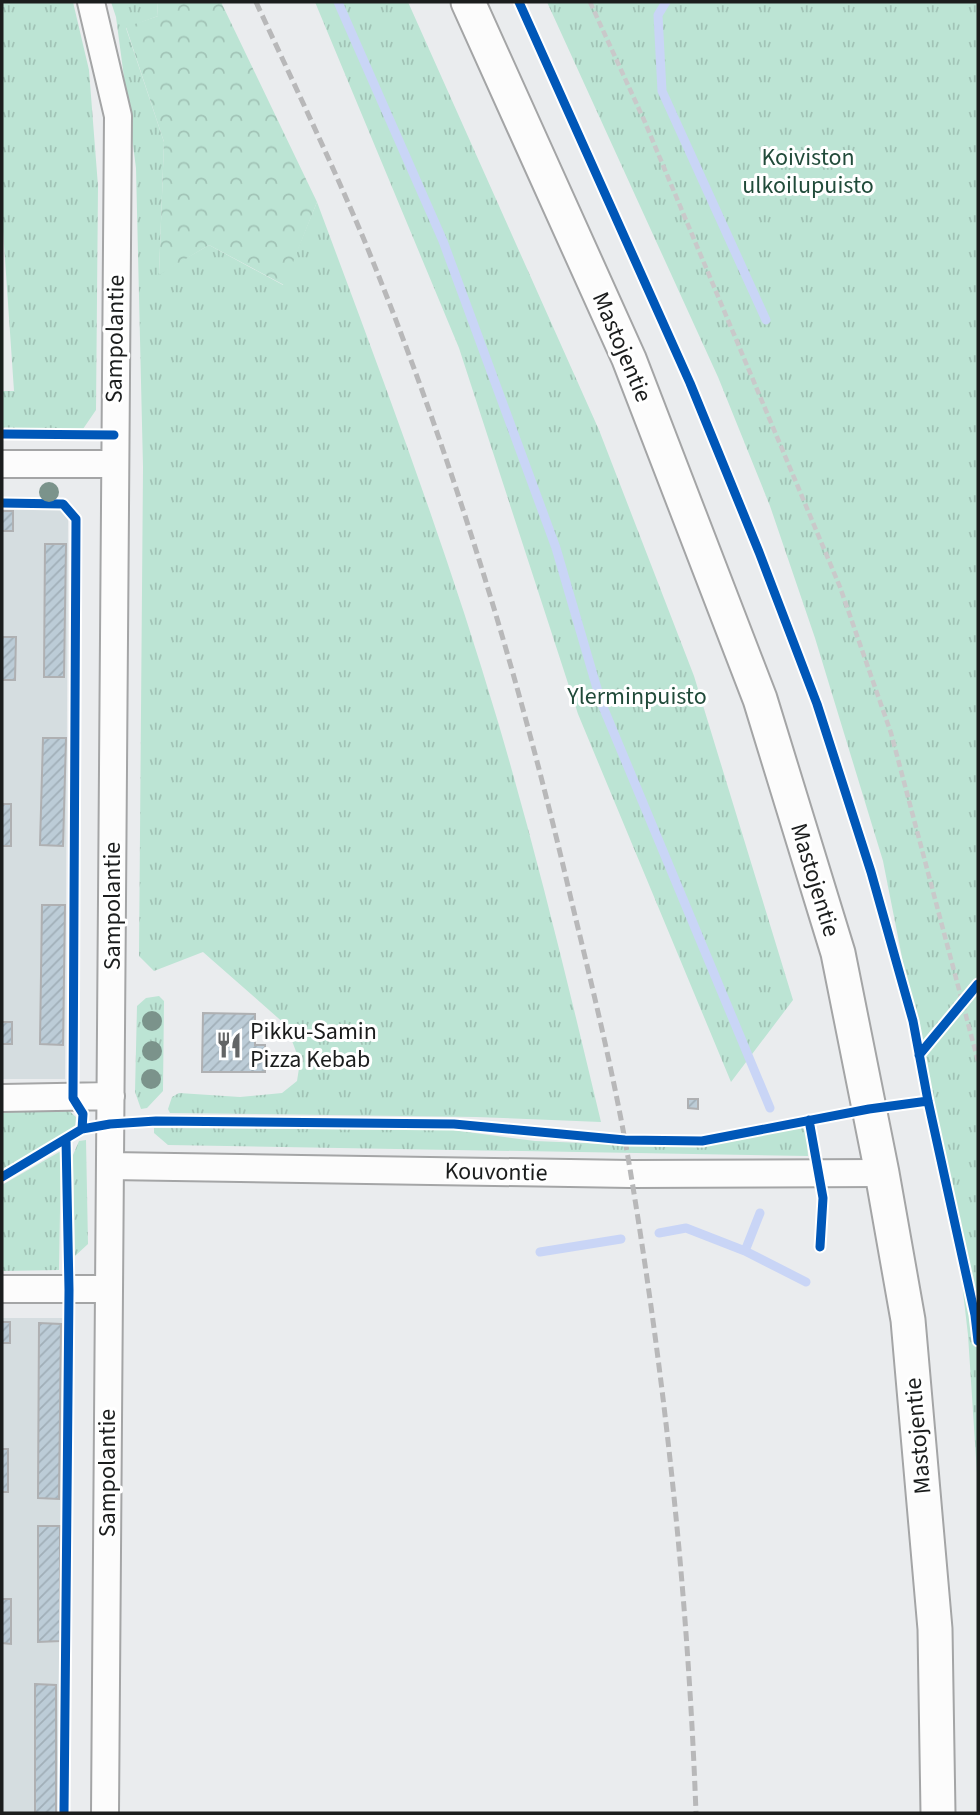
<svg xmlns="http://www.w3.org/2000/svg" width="980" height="1815" viewBox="0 0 980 1815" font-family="'Source Sans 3',sans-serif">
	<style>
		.built { fill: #d5dde0 }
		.grass { fill: url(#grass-tufts) }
		.forest { fill: url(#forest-crowns) }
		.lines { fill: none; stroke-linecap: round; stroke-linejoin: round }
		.stream { stroke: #c9d5f6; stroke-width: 9 }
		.building { fill: url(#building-hatch); stroke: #afb0b2; stroke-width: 2 }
		.minor-casing { stroke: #a4a5a6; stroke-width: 30 }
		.major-casing { stroke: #a4a5a6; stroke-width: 37 }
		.path { stroke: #c9c9ca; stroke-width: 4.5; stroke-dasharray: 7 3.5; stroke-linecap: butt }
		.minor { stroke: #fcfcfc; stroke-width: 26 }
		.major { stroke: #fcfcfc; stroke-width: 33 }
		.rail { stroke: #b8b8b9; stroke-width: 5; stroke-dasharray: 10 5; stroke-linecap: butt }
		.cycleway-casing { stroke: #fff; stroke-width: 13 }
		.cycleway { stroke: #0057b8; stroke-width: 9 }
		.tree { fill: #7b938b }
		.labels { text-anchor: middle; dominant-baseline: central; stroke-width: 6; stroke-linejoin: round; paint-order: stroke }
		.park-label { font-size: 24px; fill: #214b3a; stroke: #fff }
		.street-label { font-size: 24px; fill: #1b1d1d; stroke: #fff }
		.poi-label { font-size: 24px; fill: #1b1d1d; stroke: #fff; text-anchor: start }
	</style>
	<defs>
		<pattern id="grass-tufts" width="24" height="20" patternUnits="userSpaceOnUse" patternTransform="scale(1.75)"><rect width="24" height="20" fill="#bce4d4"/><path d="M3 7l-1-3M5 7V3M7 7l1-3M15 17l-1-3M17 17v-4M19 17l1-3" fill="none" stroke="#a1c3b6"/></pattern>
		<pattern id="forest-crowns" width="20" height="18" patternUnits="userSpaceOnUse" patternTransform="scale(1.75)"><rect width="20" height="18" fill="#bce4d4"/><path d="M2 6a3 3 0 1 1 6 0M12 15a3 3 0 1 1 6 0" fill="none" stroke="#a1c3b6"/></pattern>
		<pattern id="building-hatch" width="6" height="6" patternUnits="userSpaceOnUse" patternTransform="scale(1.75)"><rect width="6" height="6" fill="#bcccd7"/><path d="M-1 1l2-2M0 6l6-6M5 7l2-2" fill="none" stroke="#a1afb8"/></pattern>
	</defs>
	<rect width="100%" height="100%" fill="#eaecee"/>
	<!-- built -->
	<path class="built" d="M2 508 60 509 68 520 65 1079H2Z
		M2 1318H63L58 1813H2Z"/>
	<!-- grass -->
	<path class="grass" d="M2 2H73L89 70 98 186 96 410 83 429 2 428V391H14L2 215Z
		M111 2H157L158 16 126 28 164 142 159 274 209 245 283 285 317 202C381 374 446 546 498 722 537 854 569 988 601 1122L476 1117 170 1113 168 1109 172 1097 179 1093 240 1097 282 1093 297 1081 300 1062 286 1025 203 952 154 971 139 956 143 467 136 168 116 17Z
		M315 2H408L599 430 694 676 793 1000 731 1082 578 714 459 348Z
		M547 2H978V1489L968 1335 956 1231 883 861 815 638 770 506 718 377Z
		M159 996 164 1001 163 1091 147 1108 141 1109 135 1092 137 1006 146 998Z
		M2 1107H65L76 1117 75 1128 2 1171Z
		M801 1127 806 1130 808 1156 168 1145 154 1133V1128L453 1130 535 1141 681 1147Z
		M86 1140 88 1244 75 1256 73 1155 79 1141Z
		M61 1151 59 1270 2 1271V1185Z"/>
	<!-- forest -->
	<path class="forest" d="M157 2H221L317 202 284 285 209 245 159 275 164 142 126 27 158 16Z"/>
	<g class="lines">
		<!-- stream -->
		<path class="stream" d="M338 2 443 241 556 548 601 702 770 1108
			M666 2 658 15 662 91 766 320
			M659 1233 686 1228 745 1251 760 1213
			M745 1251 806 1282
			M540 1252 621 1239"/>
	</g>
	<!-- building -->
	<path class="building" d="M2 511H13V531H2Z
		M45 544H66L64 677H44Z
		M2 637H16L15 680H2Z
		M43 738H66L63 846 40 845Z
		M2 804H11V846H2Z
		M42 905H65L63 1045 40 1044Z
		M203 1013 255 1014V1045H265V1072H202Z
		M2 1022H12V1044H2Z
		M688 1099H698V1109L688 1108Z
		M2 1322H10V1343H2Z
		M39 1323 61 1324 59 1499 38 1498Z
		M2 1449H8V1492H2Z
		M38 1526H60V1641L38 1642Z
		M2 1599H11V1644L2 1643Z
		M35 1684 56 1685V1813H35Z"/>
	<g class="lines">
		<!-- minor casing -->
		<g class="minor-casing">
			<path id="minor" d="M91 2 118 116 105 1813
				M2 464H114
				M2 1098 111 1096
				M110 1166 631 1174 882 1173
				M2 1289H108"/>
		</g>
		<!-- major casing -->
		<g class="major-casing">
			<path id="major" d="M468 2 629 359 760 699 838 953 882 1173 908 1320 935 1629 938 1813"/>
		</g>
		<!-- path -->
		<path class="path" d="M590 2 644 120 840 587 891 733 978 1061"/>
		<!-- minor -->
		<use href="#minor" class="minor"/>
		<!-- major -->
		<use href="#major" class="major"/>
		<!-- rail -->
		<path class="rail" d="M256 2C293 82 331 161 365 242 452 455 519 675 571 899 593 990 616 1083 631 1175 666 1387 688 1599 696 1813"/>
		<!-- cycleway casing -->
		<g class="cycleway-casing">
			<path id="cycleway" d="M519 2 690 383 759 552 817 704 871 872 913 1021 928 1101 975 1315 978 1341
				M2 434 114 435
				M2 503 63 504 76 519 73 1098 83 1114 82 1129
				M919 1055 978 984
				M809 1120 823 1198 820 1247
				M2 1177 82 1129 110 1124 156 1121 454 1124 625 1140 702 1141 869 1109 928 1101
				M64 1813 69 1290 66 1139"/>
		</g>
		<!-- cycleway -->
		<use href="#cycleway" class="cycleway"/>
	</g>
	<!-- trees -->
	<g class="tree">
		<circle cx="49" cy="492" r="10"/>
		<circle cx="152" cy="1021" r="10"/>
		<circle cx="152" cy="1051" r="10"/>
		<circle cx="151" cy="1079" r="10"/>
	</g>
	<!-- icons -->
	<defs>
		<g id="restaurant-bare" transform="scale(2.1)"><path d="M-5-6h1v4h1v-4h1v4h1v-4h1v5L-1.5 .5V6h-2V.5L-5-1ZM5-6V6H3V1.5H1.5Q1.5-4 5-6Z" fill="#636566" stroke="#fff" stroke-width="2.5" paint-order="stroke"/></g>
	</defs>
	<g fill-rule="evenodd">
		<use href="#restaurant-bare" x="229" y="1045"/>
	</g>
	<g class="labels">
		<!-- park labels -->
		<g class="park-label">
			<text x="808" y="157">Koiviston<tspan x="808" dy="28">ulkoilupuisto</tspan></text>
			<text x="637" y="696">Ylerminpuisto</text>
		</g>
		<!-- street labels -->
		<g class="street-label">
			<text transform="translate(115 339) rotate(-89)">Sampolantie</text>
			<text transform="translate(622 347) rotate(67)">Mastojentie</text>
			<text transform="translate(815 880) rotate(73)">Mastojentie</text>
			<text transform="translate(112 906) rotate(-90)">Sampolantie</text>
			<text transform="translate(496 1172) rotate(1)">Kouvontie</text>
			<text transform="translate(918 1436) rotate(-95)">Mastojentie</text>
			<text transform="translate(107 1473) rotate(-90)">Sampolantie</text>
		</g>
		<!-- poi labels -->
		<g class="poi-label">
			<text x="250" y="1031">Pikku-Samin<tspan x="250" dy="28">Pizza Kebab</tspan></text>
		</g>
	</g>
	<!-- border -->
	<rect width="980" height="1815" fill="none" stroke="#1b1d1d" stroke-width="7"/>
</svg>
